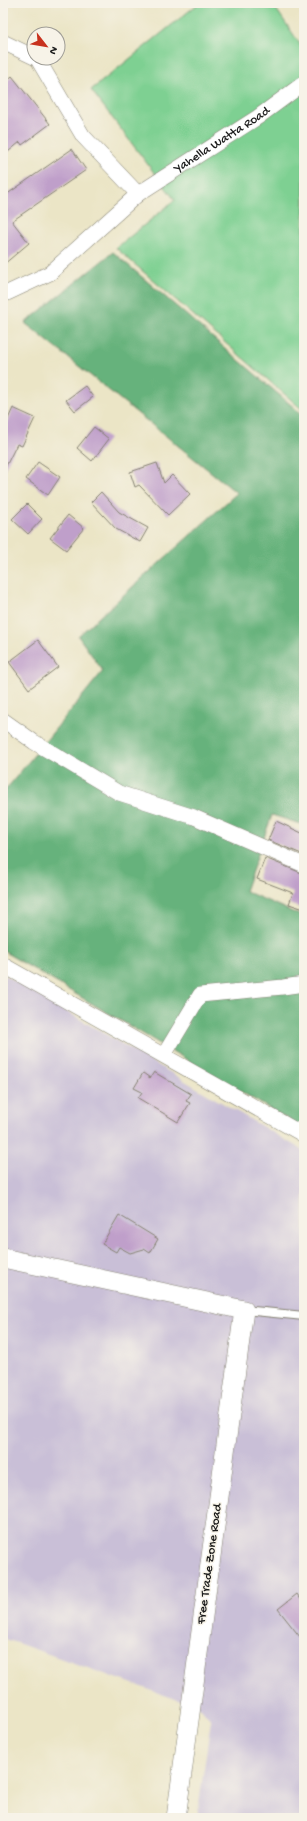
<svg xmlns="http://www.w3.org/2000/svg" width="307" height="1821" viewBox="0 0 307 1821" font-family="'Gochi Hand',sans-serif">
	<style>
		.industrial { fill: #c9bfd7 }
		.green { fill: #7ed092; stroke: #4d7657 }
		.forest { fill: #66b27c; stroke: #41674c }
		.building { fill: #bf9fca }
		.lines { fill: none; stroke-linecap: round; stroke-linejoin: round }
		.service-casing { stroke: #848071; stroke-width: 10 }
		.minor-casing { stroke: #848071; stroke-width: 16 }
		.tertiary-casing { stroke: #848071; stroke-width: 20 }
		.service { stroke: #fff; stroke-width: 8 }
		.minor { stroke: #fff; stroke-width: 15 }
		.tertiary { stroke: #fff; stroke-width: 19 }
		.labels { text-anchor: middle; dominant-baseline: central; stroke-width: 3; stroke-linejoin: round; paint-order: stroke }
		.street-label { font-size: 13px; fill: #1c1c1c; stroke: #f7f3e8 }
	</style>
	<rect width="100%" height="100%" fill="#f7f3e8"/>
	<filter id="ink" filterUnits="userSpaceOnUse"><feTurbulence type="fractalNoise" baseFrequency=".025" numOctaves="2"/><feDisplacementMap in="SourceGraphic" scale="8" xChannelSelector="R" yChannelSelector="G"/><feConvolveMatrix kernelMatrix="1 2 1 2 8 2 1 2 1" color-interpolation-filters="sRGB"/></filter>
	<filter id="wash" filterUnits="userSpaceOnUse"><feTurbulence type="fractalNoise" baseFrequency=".012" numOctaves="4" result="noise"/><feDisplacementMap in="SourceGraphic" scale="16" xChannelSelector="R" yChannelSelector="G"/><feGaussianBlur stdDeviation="0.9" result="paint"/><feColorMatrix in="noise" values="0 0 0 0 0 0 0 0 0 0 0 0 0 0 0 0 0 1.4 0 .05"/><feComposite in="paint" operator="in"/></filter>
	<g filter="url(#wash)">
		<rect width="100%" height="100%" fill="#ebe5c6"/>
		<!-- industrial -->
		<path class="industrial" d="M3 974 304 1151V1818H197L211 1720 201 1708 3 1638Z"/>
		<!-- green -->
		<path class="green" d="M199 3H272L304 50V411L116 248 175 200 91 90Z"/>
		<!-- forest -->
		<path class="forest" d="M113 252 304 416V825L272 815 245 891 304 917V1129L3 951V793L103 671 78 636 237 493 25 323Z"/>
		<g id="blocks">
			<!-- building -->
			<path class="building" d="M12 76 50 124 22 145 20 142 3 156V84Z
				M72 149 86 170 12 221 29 243 3 265V197Z
				M85 386 93 397 75 411 66 400Z
				M13 408 35 418 22 446 17 444 3 472V430Z
				M94 427 109 439 92 461 77 448Z
				M38 462 60 477 48 495 26 479Z
				M157 463 164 483 172 475 190 494 168 515 139 485 135 487 130 472Z
				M101 492 119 512 148 528 140 542 116 529 91 502Z
				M27 504 42 519 28 534 12 519Z
				M68 515 84 528 66 550 50 538Z
				M38 640 58 667 29 689 9 662Z
				M276 821 304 834V855L268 840Z
				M265 858 304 874V909L289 904 293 893 257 879Z
				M154 1072 191 1094 186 1101 190 1103 178 1122 138 1098 142 1092 134 1088 143 1073 150 1078Z
				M119 1215 158 1239 150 1253 144 1249 130 1253 119 1247 116 1252 102 1244Z
				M297 1594 304 1604V1642L278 1609Z"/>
		</g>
	</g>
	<g filter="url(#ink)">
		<use href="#blocks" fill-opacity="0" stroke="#848071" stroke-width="1"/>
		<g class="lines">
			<!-- service casing -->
			<g class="service-casing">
				<path id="service" d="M244 1310 304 1316"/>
			</g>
			<!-- minor casing -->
			<g class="minor-casing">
				<g id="minor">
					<path d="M3 42 34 57"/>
					<path id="s1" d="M138 194 258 117 304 83"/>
					<path d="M3 295 50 273 138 194 83 136 37 58"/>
					<path d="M3 720 34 742 119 793 194 817 304 865"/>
					<path d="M3 965 304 1135"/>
					<path d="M164 1055 200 995 283 987 304 984"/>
				</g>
			</g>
			<!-- tertiary casing -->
			<g class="tertiary-casing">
				<path id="tertiary" d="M3 1258 244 1310 176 1818"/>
			</g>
			<!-- service -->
			<use href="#service" class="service"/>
			<!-- minor -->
			<use href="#minor" class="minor"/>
			<!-- tertiary -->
			<use href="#tertiary" class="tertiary"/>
		</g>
	</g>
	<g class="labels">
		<!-- street labels -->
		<g class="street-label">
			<text stroke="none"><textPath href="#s1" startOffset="100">Yahella Watta Road</textPath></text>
			<text transform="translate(210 1564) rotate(-82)">Free Trade Zone Road</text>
		</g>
	</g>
	<!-- margin -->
	<rect width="307" height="1821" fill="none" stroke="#f7f3e8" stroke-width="16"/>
	<!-- north arrow -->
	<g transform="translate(46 46) rotate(121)"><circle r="19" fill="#f7f3e8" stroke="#9f9d96"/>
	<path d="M0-3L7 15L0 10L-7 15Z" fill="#c8321e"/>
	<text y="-6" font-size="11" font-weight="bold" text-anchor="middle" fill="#1c1c1c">N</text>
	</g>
</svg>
